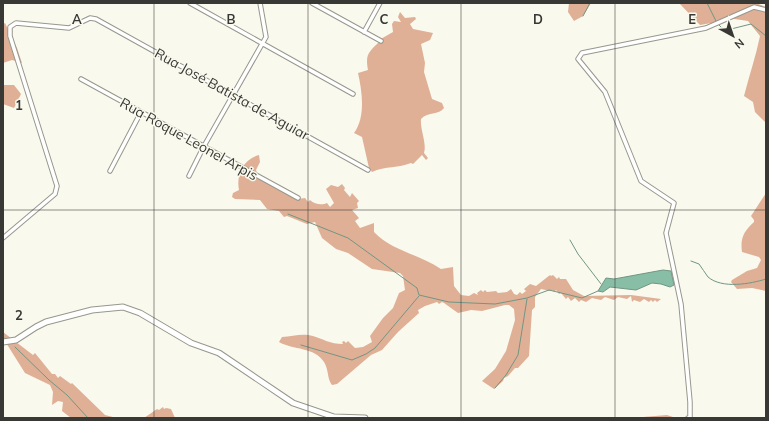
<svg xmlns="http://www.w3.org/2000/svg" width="769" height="421" viewBox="0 0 769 421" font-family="Mulish,sans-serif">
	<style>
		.forest { fill: #dfb096 }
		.water { fill: #89bea6; stroke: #719684 }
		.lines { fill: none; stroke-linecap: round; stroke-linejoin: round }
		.stream { stroke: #719684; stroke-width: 1 }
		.street-casing { stroke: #97978d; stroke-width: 5.5 }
		.secondary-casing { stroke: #97978d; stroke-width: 7 }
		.street { stroke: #fff; stroke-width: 3.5 }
		.secondary { stroke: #fff; stroke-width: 5 }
		.grid { fill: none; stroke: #383834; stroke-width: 1; stroke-opacity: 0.55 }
		.labels { text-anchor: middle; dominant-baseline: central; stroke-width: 3; stroke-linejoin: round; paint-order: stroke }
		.street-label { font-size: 14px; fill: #383834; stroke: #f9f9ee }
		.grid-label { font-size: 13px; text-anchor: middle; font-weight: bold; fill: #383834; stroke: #f9f9ee; stroke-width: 3; stroke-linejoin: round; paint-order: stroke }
	</style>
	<rect width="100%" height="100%" fill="#f9f9ee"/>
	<!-- forest -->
	<path class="forest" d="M569 3H591L583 16 574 21 568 12Z
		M679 3H756L766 7V123L755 112 753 102 744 96C749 76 756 56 760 36L748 21 728 18 722 19 717 22 700 25Z
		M400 12 405 18 415 17 416 19 410 24 413 29 433 33 430 40 421 44 425 63 424 72 432 99 442 103 444 108C439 115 427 112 421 119 420 130 427 143 424 153L428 158 426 160 422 155 413 164 411 163C399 168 385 166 372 172L369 168 362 137 354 133C366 117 362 91 358 73L368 70C365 54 369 52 379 42V40L393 32 392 24 394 21 401 22 398 17Z
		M5 23 17 48 22 63 12 60 3 63V24Z
		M3 85H14L21 94 14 108 3 104Z
		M259 155 260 162 256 170 258 175 298 199 305 198 308 202 310 200C315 205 323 205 327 203L330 207 334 203 326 189 331 185 338 187 342 184 345 188 344 190 350 197 352 193 359 201 357 203 358 208 352 210 359 218 355 221 360 228 374 223V232C392 251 419 254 441 269L453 267 454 286 461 295 469 296 474 293 478 295 477 293 481 290 483 292 485 290 487 292 496 291 498 293 507 292 511 289 514 294 517 295 520 292 522 294 526 291 524 289 530 284 536 286 550 275 551 276 553 275 557 279 559 277 560 279H566L573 290 584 296 631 295 661 299 657 302 655 300 653 302 651 300 649 302 644 299 640 302 634 300 632 302 631 296 627 299 618 297 614 300 605 297 601 300 592 298 586 302 581 300 579 302 575 298 571 301 568 297 566 299 561 293 559 294 556 290 554 292 552 290 550 291 541 289 535 297V307L532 310 529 356 518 368H515L508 376 504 378 503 381 494 389 482 381 495 369 506 351 515 320 514 309 509 305H505L482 311 471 310 458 313 444 303 442 302 439 304 437 302 425 306 418 310 419 313 398 332 382 350 371 355 337 384 332 385C327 379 329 370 324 362 315 347 293 350 279 342L282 337C293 336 303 333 313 336 323 339 330 344 343 344L342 342 344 341 346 343 348 341 355 348 363 347 372 342 370 336 383 318 393 308 399 293 405 290 403 276 400 273 372 269 348 253 336 249 322 238 315 222 307 224 287 216 284 217 279 211 267 209 260 200 235 199 232 197 233 193 239 190C236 175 243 159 259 155Z
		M766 193V291L752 288 737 289 731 282 732 280 747 271 757 268 761 260 759 257 742 252C740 238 744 231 754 222V220L751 216Z
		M3 332 33 355 35 353 52 374H55L58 378 60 376 71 384 72 383 105 415 117 418H71L62 411 63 402 58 401 52 405 53 392 50 385 25 373 3 338Z
		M163 407 164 409 166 408 171 409 175 418H144L157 409 159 410Z
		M667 415 676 418H631Z"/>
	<!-- water -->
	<path class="water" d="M663 270 671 271 674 285 670 287 661 284 652 283 636 290 610 287 603 292 598 291 606 278 614 279Z"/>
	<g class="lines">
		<!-- stream -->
		<path class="stream" d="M707 3 716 21
			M583 16 590 3
			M718 24 722 28 731 29 751 24 766 36
			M288 214 348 238 417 288 419 295 449 302 495 304 527 298 549 290 582 298 598 291
			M570 240 578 254 601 284
			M691 261 699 264C702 268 705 273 708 277 722 289 750 284 766 279
			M301 345 352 360 366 354 375 348 419 296
			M15 347 49 380 67 395 88 418
			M495 388 506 375 518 355 527 299"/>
		<!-- street casing -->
		<g class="street-casing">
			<path id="street" d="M190 3 353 94
				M312 3 381 41
				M364 32 380 3
				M81 79 298 198
				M110 171 141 112
				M189 176 204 146 266 37 260 3
				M3 238 55 194 57 186 10 36V27L16 23 69 28 90 18 96 19 368 170
				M688 418 690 417V402L681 304 666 233 674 203 641 181 605 92 578 59 582 53 706 28 754 7 766 10"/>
		</g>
		<!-- secondary casing -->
		<g class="secondary-casing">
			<path id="secondary" d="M3 342 16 340 36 327 46 322 92 310 123 307 140 313 191 343 219 353 293 403 334 417 365 418"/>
		</g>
		<!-- street -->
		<use href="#street" class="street"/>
		<!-- secondary -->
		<use href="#secondary" class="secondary"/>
	</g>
	<!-- grid -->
	<path class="grid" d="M154 3V418M308 3V418M461 3V418M615 3V418M3 210H766"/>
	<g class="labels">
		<!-- street labels -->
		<g class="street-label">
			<text transform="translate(232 94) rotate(29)">Rua José Batista de Aguiar</text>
			<text transform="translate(189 139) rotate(29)">Rua Roque Leonel Arpis</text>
		</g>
	</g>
	<g class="grid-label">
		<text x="77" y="24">A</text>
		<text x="231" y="24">B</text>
		<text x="384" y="24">C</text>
		<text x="538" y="24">D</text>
		<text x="692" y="24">E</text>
		<text x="19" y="110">1</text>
		<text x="19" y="320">2</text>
	</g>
	<!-- border -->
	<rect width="769" height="421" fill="none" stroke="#383834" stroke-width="8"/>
	<!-- north arrow -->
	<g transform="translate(733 36) rotate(140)" stroke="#f9f9ee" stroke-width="3" paint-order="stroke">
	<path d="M0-3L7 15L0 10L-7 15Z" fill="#383834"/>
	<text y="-6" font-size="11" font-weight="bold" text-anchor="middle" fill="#383834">N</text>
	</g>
</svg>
